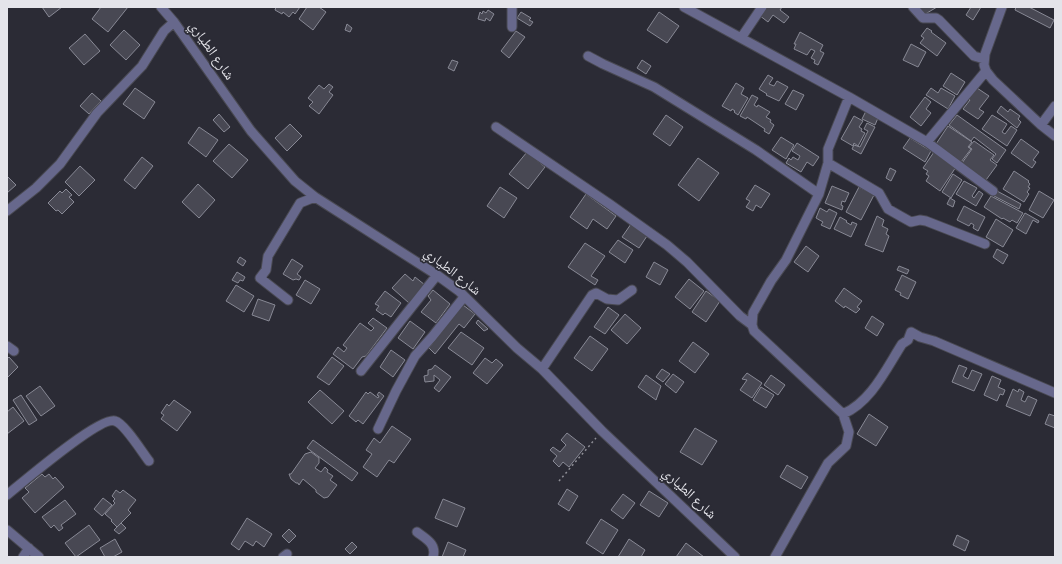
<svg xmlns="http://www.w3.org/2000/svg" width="1062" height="564" viewBox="0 0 1062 564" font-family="Overpass,'Noto Naskh Arabic',sans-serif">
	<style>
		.building { fill: #484853; stroke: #888995 }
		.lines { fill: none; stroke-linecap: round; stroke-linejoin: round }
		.street-casing { stroke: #494952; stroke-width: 11 }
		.path { stroke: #8e8e96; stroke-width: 1.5; stroke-dasharray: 2 3; stroke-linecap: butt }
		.street { stroke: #67688c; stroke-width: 9 }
		.labels { text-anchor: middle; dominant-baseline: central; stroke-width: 3.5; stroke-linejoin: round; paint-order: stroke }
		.street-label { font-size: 14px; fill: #e4e4ea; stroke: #2b2b35 }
	</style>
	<rect width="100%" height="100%" fill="#2b2b35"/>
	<!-- building -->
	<path class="building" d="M42 7H62L49 17Z
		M101 7H128L108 32 92 19Z
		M276 7H300L295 14 293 12 289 17 283 12 282 14 275 10Z
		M307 7H319L326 12 313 30 299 19Z
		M758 7H782L780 10 789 17 784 23 773 15 768 22 755 12Z
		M917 7H937L922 16Z
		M971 7H981L973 20 966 15Z
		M1016 7H1029L1054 20 1050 28 1015 10Z
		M488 10 494 14 490 21 486 18 485 21 478 19 480 12 482 14 483 11 486 13Z
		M521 12 531 18 529 20 533 22 530 26 517 18Z
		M659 12 679 26 667 43 647 30Z
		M347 24 352 28 350 32 345 30Z
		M927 28 932 31 931 32 946 43 937 56 920 43 924 38 921 36Z
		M124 30 140 45 126 60 110 45Z
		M516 31 525 37 509 58 501 51Z
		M800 32 823 45 820 51 824 53 818 65 814 63 815 60 811 58 815 51 811 49 807 55 794 49 796 44H794Z
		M85 34 100 51 84 65 69 48Z
		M911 44 926 52 918 67 903 60Z
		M452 60 458 62 454 71 448 68Z
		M642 60 651 66 646 74 637 68Z
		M951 73 965 82 957 95 943 86Z
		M768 75 773 78 769 84 774 86 777 81 788 87 779 101 766 95 767 94 759 89Z
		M736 83 744 88 741 94 748 98 738 115 734 112 735 111 732 109 731 111 722 106Z
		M329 84 333 87 329 92 333 95 319 114 309 106 313 102 308 98 319 85 324 89Z
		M135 88 155 102 144 119 123 104Z
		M931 88 938 93 941 88 955 96 948 109 926 95Z
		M977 88 989 96 979 109 984 112 978 119 963 109 970 100 967 98Z
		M793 90 804 95 796 110 785 104Z
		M92 93 101 101 89 114 80 106Z
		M752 95 758 98 754 105 757 107 758 105 770 112 766 117 771 120 770 122 774 125 769 134 764 131 765 129 747 117 746 119 740 116Z
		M925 97 931 102 926 109 931 113 921 126 910 117Z
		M1001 106 1008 112 1010 109 1020 116 1018 119 1021 122 1017 128 997 112Z
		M866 111 878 118 875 125 862 119Z
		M219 114 230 127 224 132 213 120Z
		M666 115 683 127 670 146 653 134Z
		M957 115 1006 150 997 163 992 159 996 154 974 137 971 141 949 125Z
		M992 115 1007 124 1002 132 1005 134 1011 126 1017 130 1007 146 982 129Z
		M854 116 863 121 859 127 862 129 861 131 865 133 858 146 854 143 853 146 841 139Z
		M867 123 875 127 861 154 852 149 854 145 860 147 868 131 864 129Z
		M290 124 302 136 287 151 275 138Z
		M948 126 972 142 968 147 971 149 961 162 936 144Z
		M199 127 218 140 206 157 188 143Z
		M781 137 794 145 786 159 772 150Z
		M910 138 931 151 925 162 903 148Z
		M1021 139 1039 152 1033 160 1036 162 1032 168 1011 153Z
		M974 141 994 155 990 160 997 165 986 180 962 163 972 149 969 147Z
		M797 143 819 157 813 166 807 162 801 172 786 163 789 158 791 160 793 157 798 160 800 156 792 151Z
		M229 144 248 160 232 178 213 161Z
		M527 152 545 167 528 189 509 174Z
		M934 152 956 167 940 191 926 181 929 176 926 174 928 171 923 168Z
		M142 157 153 166 135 189 124 180Z
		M698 158 719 173 699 201 678 185Z
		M80 166 95 180 79 196 65 182Z
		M890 168 896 171 891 181 886 178Z
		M1014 171 1029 181 1028 182 1030 184 1028 187 1030 188 1027 192 1029 194 1024 202 1003 189Z
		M953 174 962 180 951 198 942 192Z
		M7 176 16 185 7 193Z
		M964 181 977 188 972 196 974 198 979 191 983 194 976 206 956 194Z
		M198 184 215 200 199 218 182 202Z
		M755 185 770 194 761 208 756 205 753 211 746 207 750 201 746 199Z
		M832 186 849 193 845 202 842 201 841 205 843 206 842 210 825 203Z
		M500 187 517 198 504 218 487 206Z
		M859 187 874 195 861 220 846 212Z
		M66 189 72 195 69 197 74 202 62 214 58 210 56 211 48 203 60 191 62 193Z
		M997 191 1021 204 1019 209 994 196Z
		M1039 191 1054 200 1043 218 1029 210Z
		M586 194 616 216 607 229 593 219 587 229 570 217Z
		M991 196 1023 213 1017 223 1012 220 1010 222 1003 218 1002 219 984 207Z
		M950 198 955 201 953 207 947 204Z
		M964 206 985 217 978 231 973 228 974 225 971 223 969 226 957 220Z
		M820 208 827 212 829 209 837 213 830 229 821 225 823 222 816 218Z
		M1025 213 1039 221 1038 223 1033 220 1026 234 1016 228Z
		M877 216 884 220 882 226 888 229 886 234 889 236 883 252 865 245Z
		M840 217 847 221 846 222 851 225 852 222 857 224 851 237 834 229Z
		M996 219 1013 230 1003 247 986 237Z
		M631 224 647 236 639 248 622 237Z
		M618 240 633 250 625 263 609 252Z
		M585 243 605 256 591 276 598 280 595 285 568 267Z
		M806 246 819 256 808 272 794 262Z
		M997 249 1008 255 1003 264 993 257Z
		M240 257 246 261 243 266 237 262Z
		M292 259 303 266 297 274 301 277 299 280 296 279 293 280 283 274Z
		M654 262 668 270 660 285 646 277Z
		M899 266 909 270 907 274 897 270Z
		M237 272 245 277 243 281 240 280 238 283 232 280Z
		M405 274 413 281 415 277 425 285 409 303 392 288Z
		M902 275 916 282 908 299 900 295 901 293 895 290Z
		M689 279 704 291 690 309 675 297Z
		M305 280 320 289 311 304 296 295Z
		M236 285 254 296 244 312 226 301Z
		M844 288 862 301 857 307 860 309 856 313 845 306 844 308 835 301Z
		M433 290 450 304 436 323 421 312 431 300 428 296Z
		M385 291 401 303 391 317 385 313 383 315 376 310 379 306 375 304Z
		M706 291 720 301 706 322 692 312Z
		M258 299 275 305 269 321 252 315Z
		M463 305 475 314 464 328 459 324 435 354 429 348Z
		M608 307 619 315 605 334 594 327Z
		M625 314 641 328 627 344 611 330Z
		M872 316 884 324 877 336 865 328Z
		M373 318 387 328 366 356 362 357 353 369 333 354 338 347 344 352 347 348 343 345 360 323 371 331 374 328 368 323Z
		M478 320 488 329 484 331 476 323Z
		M410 321 425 332 413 349 398 338Z
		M461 332 484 348 472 365 448 348Z
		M590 336 608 349 592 371 574 358Z
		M693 342 709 354 695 373 679 361Z
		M391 350 405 360 393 377 380 367Z
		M9 357 18 367 7 378V359Z
		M332 357 344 366 329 385 317 377Z
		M485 358 492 363 496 359 503 365 487 384 473 373Z
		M435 365 451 377 439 392 434 388 440 380 434 375V381L425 382 424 376 428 375V370L432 369Z
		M959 365 967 368 963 376 968 379 972 370 982 374 974 391 952 382Z
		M662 369 670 374 663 382 656 377Z
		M747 373 762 383 752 398 740 390 747 380 742 379Z
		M673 374 684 382 676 393 665 384Z
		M646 375 661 386 656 400 638 387Z
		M771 375 785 385 778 395 764 385Z
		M992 376 1001 380 998 387 1005 390 1003 395 1000 394 997 401 984 395Z
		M40 386 55 406 41 416 26 396Z
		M761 387 774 395 766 408 753 400Z
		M1013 389 1018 392 1019 389 1024 392 1021 400 1025 402 1028 396 1037 400 1030 416 1006 406Z
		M320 390 344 411 332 424 308 402Z
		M366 392 368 394 370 392 378 398 379 396 377 395 379 392 384 396 363 424 358 420 356 422 349 416Z
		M21 395 37 420 29 425 13 400Z
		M174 400 191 412 177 431 161 419 164 415 161 413 167 404 169 406Z
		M13 407 24 421 7 434V412Z
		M869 414 888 427 876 446 857 434Z
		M1049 414 1055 416V428L1045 424Z
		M392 426 411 439 394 463 389 460 377 477 363 467 372 454 366 450 374 438 380 443Z
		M695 428 717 441 702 465 680 452Z
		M567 433 585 447 569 467 563 462 559 467 553 461 557 456 550 450 553 447 560 452 566 445 561 440Z
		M313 440 358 473 352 481 307 448Z
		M311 452 319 458V463L315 468 321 472 325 467 328 470 327 472 333 476 330 480 337 485 328 497 324 498 316 492V490L303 479 299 485 298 483H296L291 479 289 474H291L305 454Z
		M787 465 808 477 801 489 780 477Z
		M42 474 45 477 49 474 53 479 55 477 64 487 35 513 22 498 29 492 25 488Z
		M567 489 578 496 569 511 558 504Z
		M116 490 120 493 123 490 136 500 128 510 131 513 117 527 111 521 112 520 105 514 115 503 113 501 115 499 112 496Z
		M649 491 668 503 659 517 640 505Z
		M623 494 635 503 623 519 611 510Z
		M103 498 112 505 102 516 94 509Z
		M443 499 465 508 457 527 435 518Z
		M65 500 76 514 61 525 63 528 59 531 54 525 51 528 42 517Z
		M247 518 272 534 264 547 256 541 253 546 245 541 239 550 231 544Z
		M601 519 618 530 603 554 586 543Z
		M121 523 126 528 119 534 114 530Z
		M89 525 100 540 76 557 65 543Z
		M289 529 296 536 289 543 282 536Z
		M957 535 969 541 965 551 953 545Z
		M115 539 122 552 113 557H105L100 548Z
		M629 539 645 550 641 557H618Z
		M352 542 357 547 350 554 345 549Z
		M448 542 466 550 463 557H442Z
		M686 543 704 557H676Z"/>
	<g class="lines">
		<!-- street casing -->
		<g class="street-casing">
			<path id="street" d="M161 7 174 22 251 131 295 181 315 197 437 275 459 291 517 348 542 369 602 431 735 557
				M684 7 849 97 927 142 986 71
				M913 7 923 18H936L939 20 974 56 984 59
				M1002 7 985 54 984 65 986 71 993 80 1041 125 1055 136
				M512 27V7
				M741 38 762 7
				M588 56 603 64 654 87 756 150 819 194
				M1041 125 1055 106
				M496 127 608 203 667 245 687 262 740 316 752 325
				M927 142 993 191
				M828 163 879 193 888 209 902 217 911 222 920 220 926 221 985 244
				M7 211 36 188 60 164 97 113 142 66 164 31 174 22
				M288 300 260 278 266 270 268 256 300 203 315 197
				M7 346 14 351
				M542 369 592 295 596 293 607 299 618 300 632 290
				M361 371 437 275
				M843 414C871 402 886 369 902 344L908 340 911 332 920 337 934 341 1055 393
				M378 429 396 391 415 356 432 337 464 297
				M7 495C22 483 100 416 115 421 124 423 142 452 149 461
				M7 530 39 557
				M417 532C426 539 437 544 433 557
				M23 557 29 548
				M283 557 287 554
				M775 557 828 463 846 446 849 432 843 414 754 331 752 325 753 313 771 281 786 260 819 194 828 163V149L849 97"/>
		</g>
		<!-- path -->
		<path class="path" d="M559 481 596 438"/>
		<!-- street -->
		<use href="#street" class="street"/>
	</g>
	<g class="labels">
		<!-- street labels -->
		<g class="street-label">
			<text transform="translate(211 51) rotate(55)">شارع الطياري</text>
			<text transform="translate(452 272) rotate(38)">شارع الطياري</text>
			<text transform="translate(689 494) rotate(43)">شارع الطياري</text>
		</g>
	</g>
	<!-- border -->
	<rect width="1062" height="564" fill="none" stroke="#e4e4ea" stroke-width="16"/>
</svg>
